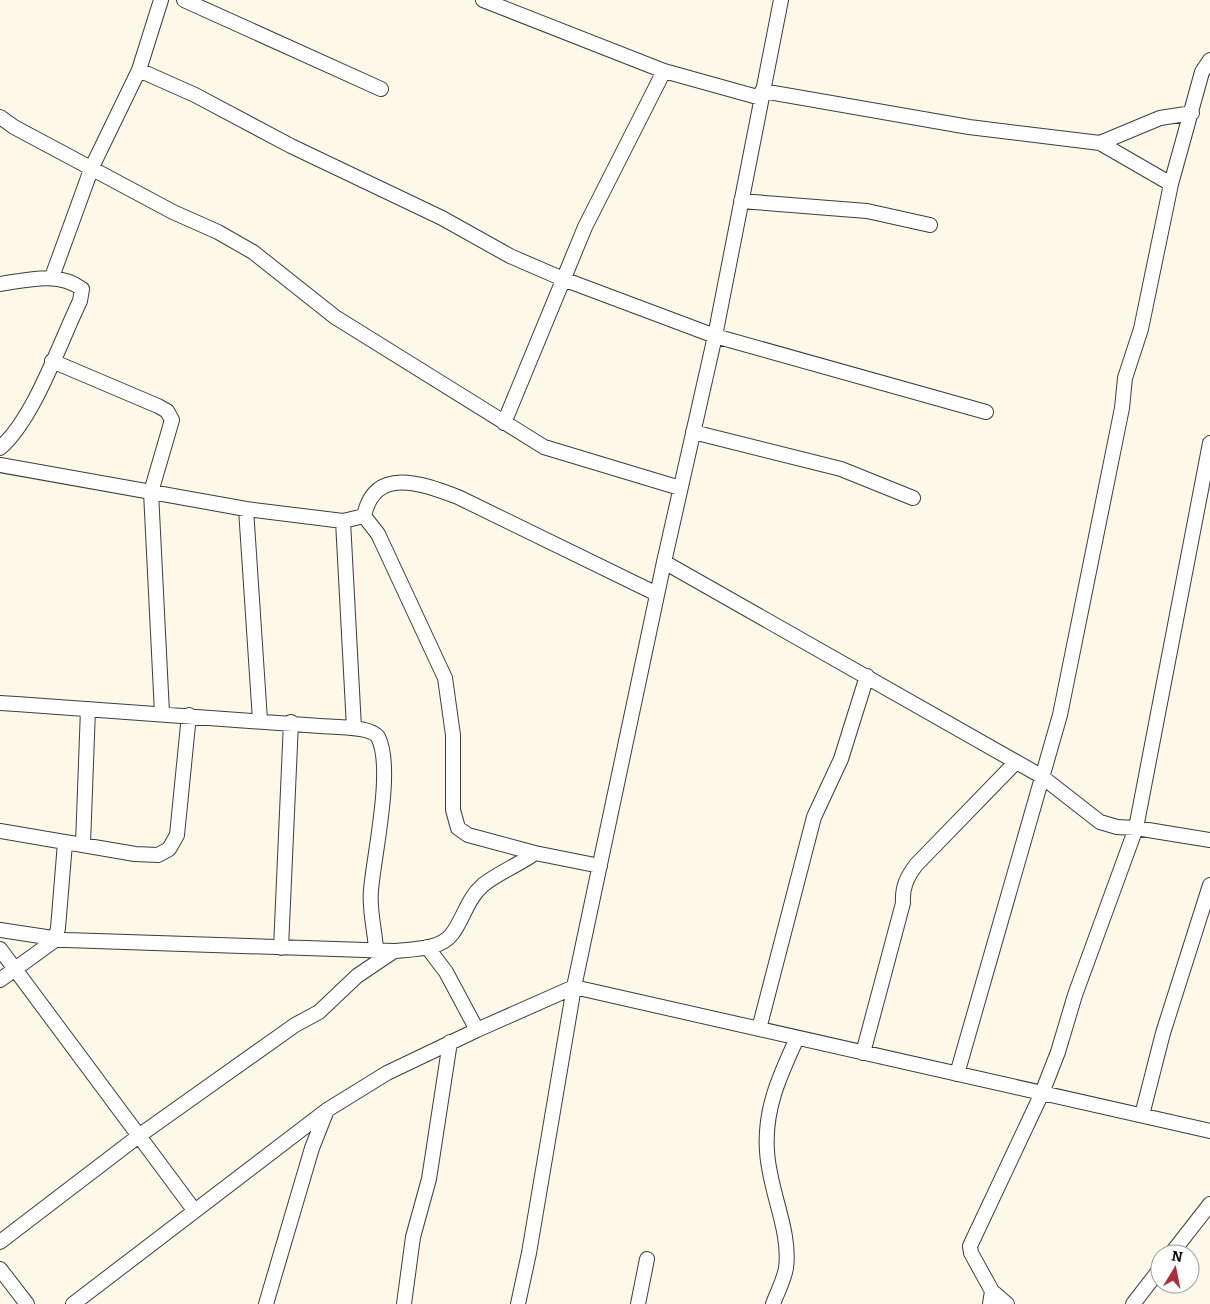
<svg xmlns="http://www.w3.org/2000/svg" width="1210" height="1304" viewBox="0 0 1210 1304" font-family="Bitter,serif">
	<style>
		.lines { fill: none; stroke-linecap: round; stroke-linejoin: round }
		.minor-casing { stroke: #3d3d3d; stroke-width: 16 }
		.minor { stroke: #fff; stroke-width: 14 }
	</style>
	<rect width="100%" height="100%" fill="#fef8e8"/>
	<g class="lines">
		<!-- minor casing -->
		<g class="minor-casing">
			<path id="minor" d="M184 0 381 89
				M483 0 664 71 761 98
				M139 70 195 95 291 146 442 218 510 256 563 279 715 336 986 412
				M762 91 969 127 1100 143 1171 184
				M0 117 14 127 173 212 218 232 253 252 335 317 544 447 680 488
				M1100 143 1160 118 1192 113
				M741 201 867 211 930 225
				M52 277 92 167 139 70 161 0
				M0 284C28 280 58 271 82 289L80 301C60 342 34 419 0 448
				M52 361 158 406 167 411 172 420 151 492 162 713
				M504 423 585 227 664 71
				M693 432 841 469 913 498
				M0 465 246 509 343 521
				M246 509 260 720
				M364 516 378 534 445 678 453 735V810L458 828 468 835 535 853 600 866
				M364 516C375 465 423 484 458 497L657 594
				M664 562 1041 776 1100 822 1117 827 1136 828 1210 840
				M0 703C107 710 214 718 320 726 333 727 371 726 378 737 394 768 374 854 371 890 369 911 375 930 376 950
				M354 728 343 521 364 516
				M0 831 135 854 158 855 169 849 177 835 189 715
				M83 844 88 709
				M0 930 66 940 394 951C413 949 440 950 452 934 464 918 467 899 483 885 499 872 519 865 535 853
				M427 947 446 972 477 1030
				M281 948 291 722
				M0 949 194 1210
				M0 980 55 940 58 928 65 843
				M759 1029 814 817 841 759 867 676
				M863 1053 903 903C902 887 907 877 916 865L1016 762
				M957 1074 1060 715 1122 408 1125 378 1141 329 1171 184 1202 72 1210 60
				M1142 1115 1163 1033 1210 885
				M0 1242 140 1135 295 1025 319 1012 357 976 394 951
				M1171 1254 1210 1204
				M0 1269 27 1304
				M992 1291 1007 1304
				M73 1304 327 1110 387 1073 477 1030 574 987 1210 1131
				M266 1304 312 1148 327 1110
				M404 1304 413 1237 429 1179 450 1042
				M518 1304 529 1253 574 987 664 562 715 336 781 0
				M638 1304 647 1259
				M773 1304C777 1293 784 1280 786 1268 791 1230 769 1191 767 1151 764 1109 780 1075 797 1038
				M990 1304 992 1291 971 1253 970 1246 1042 1093 1058 1052 1075 995 1136 828 1210 443
				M1133 1304 1160 1269"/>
		</g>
		<!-- minor -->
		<use href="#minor" class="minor"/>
	</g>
	<!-- north arrow -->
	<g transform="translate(1175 1269) rotate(10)"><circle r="24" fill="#ffffff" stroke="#9d9d9d"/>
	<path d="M0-4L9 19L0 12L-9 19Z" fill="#af2c3b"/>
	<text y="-8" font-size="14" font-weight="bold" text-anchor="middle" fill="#0a0a0a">N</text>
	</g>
</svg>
